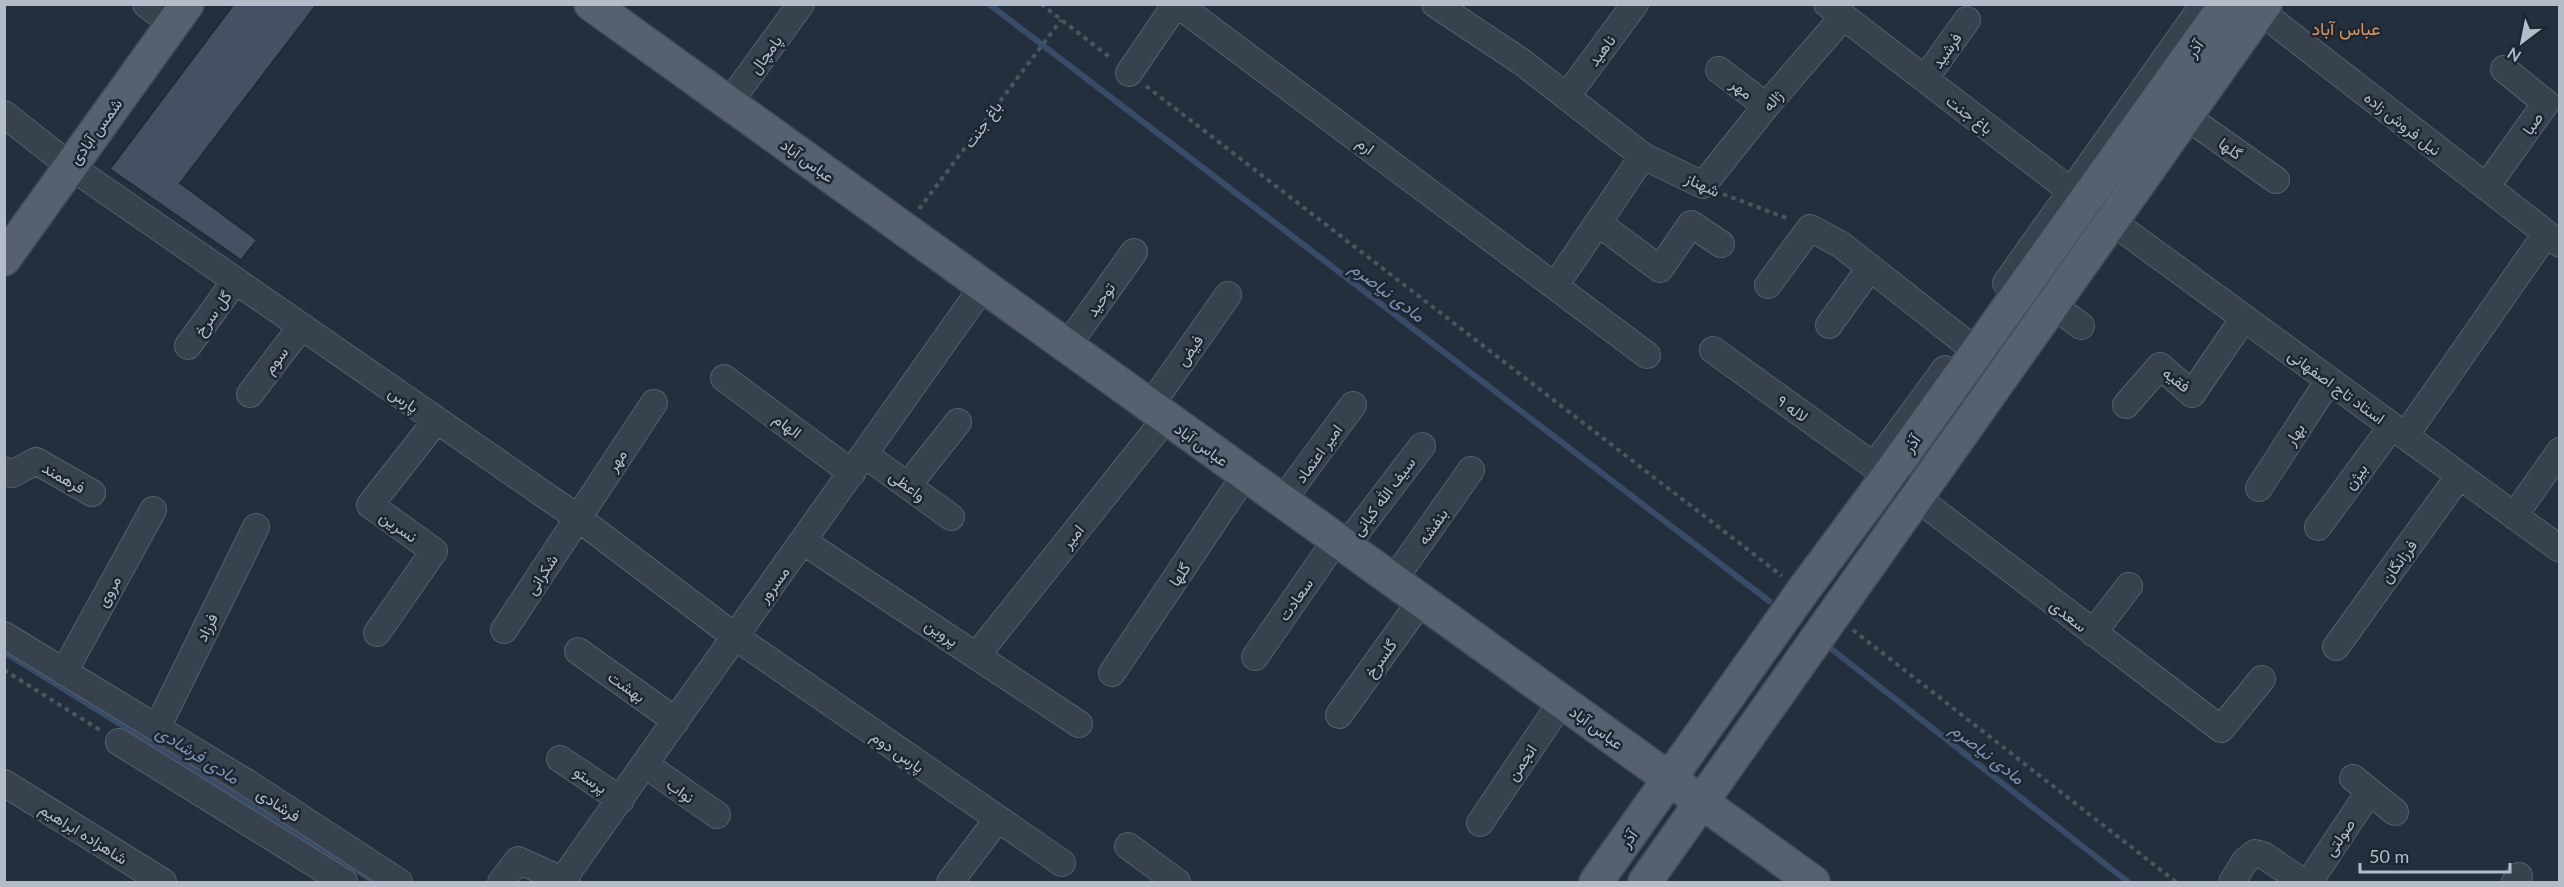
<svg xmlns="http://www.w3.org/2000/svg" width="2564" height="887" viewBox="0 0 2564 887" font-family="Lato,Vazirmatn,sans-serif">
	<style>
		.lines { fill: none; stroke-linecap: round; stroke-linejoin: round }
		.stream { stroke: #394c67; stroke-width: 6 }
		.building { fill: #455162; stroke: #1f2835; stroke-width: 1.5 }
		.minor-casing { stroke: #565f6c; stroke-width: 28 }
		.major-casing { stroke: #414a57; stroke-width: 36 }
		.path { stroke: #44595c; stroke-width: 4; stroke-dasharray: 4.5 4.5; stroke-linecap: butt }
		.minor { stroke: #38414e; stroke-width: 26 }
		.major { stroke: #56606e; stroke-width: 33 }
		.labels { text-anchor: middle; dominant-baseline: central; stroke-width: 5; stroke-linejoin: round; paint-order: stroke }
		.street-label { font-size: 16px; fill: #b4bcc9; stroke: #1d2633 }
		.neighbourhood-label { font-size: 18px; fill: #d59563; stroke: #1d2633 }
		.water-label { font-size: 18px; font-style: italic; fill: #7c92b1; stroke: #1d2633 }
	</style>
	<rect width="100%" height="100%" fill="#242f3e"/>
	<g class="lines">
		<!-- stream -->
		<path class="stream" d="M989 4 1769 601
			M1829 647 2128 882
			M4 652 375 882"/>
	</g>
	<!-- building -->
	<path class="building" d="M234 4H317L180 183 257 240 241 260 110 169Z"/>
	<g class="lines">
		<!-- minor casing -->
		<g class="minor-casing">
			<path id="minor" d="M146 4 156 12
				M1177 4 1647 355
				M1435 4 1522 62 1643 156 1703 185 1766 106 1843 17
				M1827 4 2084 201 2560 549
				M2251 4 2560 244
				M1719 70 1766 106
				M1129 73 1176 4
				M1925 79 1967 20
				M1567 96 1635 4
				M729 103 801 4
				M4 114 70 166 578 518 734 636 1062 863
				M2187 117 2276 180
				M2486 187 2546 103 2504 69
				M1598 223 1660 269 1691 224 1721 244
				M2006 283 2204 4
				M1768 285 1810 228 1840 244 1976 351
				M1555 286 1643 156
				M2054 306 2081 326
				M1829 325 1870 268
				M188 346 235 281
				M1067 346 1134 252
				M1713 350 1888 476 2221 729 2262 679
				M724 378 852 473
				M250 394 301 327
				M2126 405 2160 366 2192 394 2244 318
				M1150 406 1228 295
				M2405 436 2546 234
				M864 454 951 517
				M1874 466 1945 369
				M4 470 12 474 36 461 92 493
				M909 484 958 422
				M2259 488 2329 380
				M1282 501 1353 405
				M2514 516 2560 451
				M2318 527 2392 426
				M804 542 1079 724
				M1345 547 1422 446
				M1393 581 1471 470
				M504 630 654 403
				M377 633 434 551 370 505 436 421
				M2093 633 2129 586
				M4 635 249 784 399 882
				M2336 647 2459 476
				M578 651 676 721
				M977 655 1166 418
				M1255 657 1336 540
				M64 672 153 510
				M1112 673 1245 475
				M1339 715 1421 601
				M157 728 256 527
				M119 742 344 882
				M560 759 621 800
				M646 765 717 815
				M2353 778 2395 812
				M4 783 163 882
				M1480 823 1562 701
				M1128 846 1177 882
				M501 882 518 860 567 882
				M561 882 984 285
				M950 882 997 820
				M2232 882 2245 861 2255 853 2263 855 2303 882
				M2309 882 2369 792
				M2515 882 2519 876"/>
		</g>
		<!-- major casing -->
		<g class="major-casing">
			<path id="major" d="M591 4 1813 882
				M4 259 187 4
				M1596 882 1802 592 1888 476 2226 4
				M1645 882 2265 4"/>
		</g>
		<!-- path -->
		<path class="path" d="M1041 4 1112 59
			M1146 86 1782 576
			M1723 194 1789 219
			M919 209 1061 20
			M1853 630 2176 882
			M4 670 103 732"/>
		<!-- minor -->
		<use href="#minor" class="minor"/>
		<!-- major -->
		<use href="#major" class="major"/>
	</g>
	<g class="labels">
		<!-- street labels -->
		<g class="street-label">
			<text transform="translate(2194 48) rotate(-54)">آذر</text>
			<text transform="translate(1601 50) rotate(-53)">ناهید</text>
			<text transform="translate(1946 50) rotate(-55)">فرشید</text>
			<text transform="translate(765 54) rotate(-54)">پامچال</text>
			<text transform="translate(1742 88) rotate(37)">مهر</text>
			<text transform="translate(1772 100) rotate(-50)">ژاله</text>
			<text transform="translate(1970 114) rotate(37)">باغ جنت</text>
			<text transform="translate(2403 123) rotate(38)">نیل فروش زاده</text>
			<text transform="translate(2532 123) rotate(-55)">صبا</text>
			<text transform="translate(982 124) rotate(-54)">باغ جنت</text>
			<text transform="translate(95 131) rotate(-54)">شمس آبادی</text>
			<text transform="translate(1366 145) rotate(37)">ارم</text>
			<text transform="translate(2231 148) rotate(36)">گلها</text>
			<text transform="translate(808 160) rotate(36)">عباس آباد</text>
			<text transform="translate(1703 184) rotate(25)">شهناز</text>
			<text transform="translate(1100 299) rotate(-55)">توحید</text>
			<text transform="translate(212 313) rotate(-54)">گل سرخ</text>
			<text transform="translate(1189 350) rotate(-55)">فیض</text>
			<text transform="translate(275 360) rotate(-53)">سوم</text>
			<text transform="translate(2177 379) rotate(37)">فقیه</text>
			<text transform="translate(2337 386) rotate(36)">استاد تاج اصفهانی</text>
			<text transform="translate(404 399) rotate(35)">پارس</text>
			<text transform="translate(1793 408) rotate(36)">۹ لاله</text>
			<text transform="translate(788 425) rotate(37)">الهام</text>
			<text transform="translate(2294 434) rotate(-57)">بهار</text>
			<text transform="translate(1911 443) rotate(-55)">آذر</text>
			<text transform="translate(1202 444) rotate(36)">عباس آباد</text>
			<text transform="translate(1318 453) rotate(-54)">امیر اعتماد</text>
			<text transform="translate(616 460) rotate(-57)">مهر</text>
			<text transform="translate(2355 476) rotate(-54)">بیژن</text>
			<text transform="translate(64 477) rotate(30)">فرهمند</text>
			<text transform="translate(908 485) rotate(36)">واعظی</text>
			<text transform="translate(1383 496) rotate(-53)">سیف الله کیانی</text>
			<text transform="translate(399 526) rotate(35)">نسرین</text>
			<text transform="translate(1432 526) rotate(-55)">بنفشه</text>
			<text transform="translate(1072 536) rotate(-51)">امیر</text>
			<text transform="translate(2398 561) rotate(-54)">فرزانگان</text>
			<text transform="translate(541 574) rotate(-57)">شکرانی</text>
			<text transform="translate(1179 574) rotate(-56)">گلها</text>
			<text transform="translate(773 584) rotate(-53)">مسرور</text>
			<text transform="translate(108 591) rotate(-61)">مروی</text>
			<text transform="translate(1295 599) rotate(-55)">سعادت</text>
			<text transform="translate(2069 615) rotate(38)">سعدی</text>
			<text transform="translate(206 627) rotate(-64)">فرزاد</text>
			<text transform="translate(942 632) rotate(33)">پروین</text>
			<text transform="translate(1380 658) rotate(-54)">گلسرخ</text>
			<text transform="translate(627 686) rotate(35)">بهشت</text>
			<text transform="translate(1597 727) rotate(36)">عباس آباد</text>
			<text transform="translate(898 751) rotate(35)">پارس دوم</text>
			<text transform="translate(1521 762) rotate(-56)">انجمن</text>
			<text transform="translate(591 779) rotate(34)">پرستو</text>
			<text transform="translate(681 790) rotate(35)">نواب</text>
			<text transform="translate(279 804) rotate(33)">فرشادی</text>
			<text transform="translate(84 833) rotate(32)">شاهزاده ابراهیم</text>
			<text transform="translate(2339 837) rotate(-56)">صولتی</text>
			<text transform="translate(1628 838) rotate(-54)">آذر</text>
		</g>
		<!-- neighbourhood labels -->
		<g class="neighbourhood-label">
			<text x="2346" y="28">عباس آباد</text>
		</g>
		<!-- water labels -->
		<g class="water-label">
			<text transform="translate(1388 291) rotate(37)">مادی نیاصرم</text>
			<text transform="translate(1988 753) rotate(38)">مادی نیاصرم</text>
			<text transform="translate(198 754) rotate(32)">مادی فرشادی</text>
		</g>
	</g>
	<!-- border -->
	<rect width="2564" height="887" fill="none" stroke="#b4bcc9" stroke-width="12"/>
	<!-- north arrow -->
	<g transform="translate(2522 42) rotate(212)" stroke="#1d2633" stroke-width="4.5" paint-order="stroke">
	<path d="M0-4.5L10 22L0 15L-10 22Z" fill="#b4bcc9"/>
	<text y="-9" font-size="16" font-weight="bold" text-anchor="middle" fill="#b4bcc9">N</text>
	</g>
	<!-- scale -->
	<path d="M2360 863v9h150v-9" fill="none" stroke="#b4bcc9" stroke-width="3"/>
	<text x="2369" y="863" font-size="18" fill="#b4bcc9" stroke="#1d2633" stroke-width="4.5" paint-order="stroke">50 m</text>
</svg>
